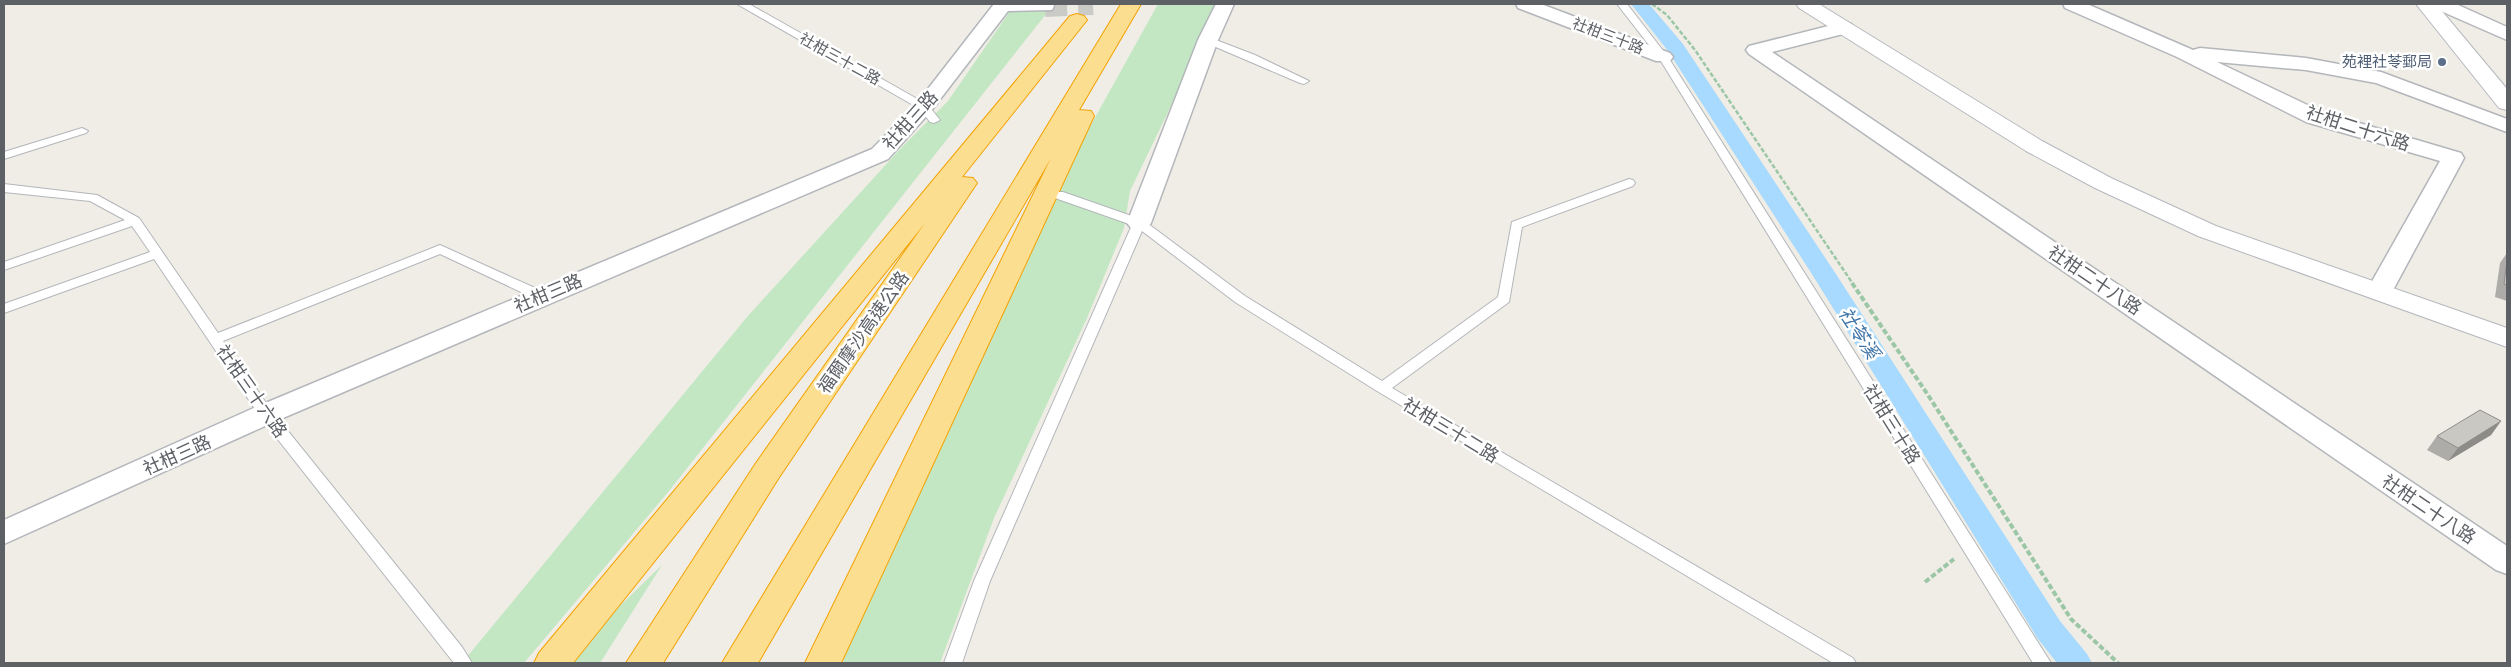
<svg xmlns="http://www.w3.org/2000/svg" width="2511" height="667" viewBox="0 0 2511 667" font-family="Roboto,'Noto Sans TC',sans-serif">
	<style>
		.green { fill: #c3e7c3 }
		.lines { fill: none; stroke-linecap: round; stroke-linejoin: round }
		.canal { fill: #a7dafe; fill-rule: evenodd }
		.street-tunnel { stroke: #cacac6; stroke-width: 22; stroke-dasharray: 22 11; stroke-linecap: butt }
		.lane-casing { stroke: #b3b6ba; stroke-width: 2 }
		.street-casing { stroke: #b3b6ba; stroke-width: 3 }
		.secondary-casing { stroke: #b4b8bd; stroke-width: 2 }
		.highway-casing { stroke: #f3a203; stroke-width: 2 }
		.path-far1 { stroke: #9cc7a7; stroke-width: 2.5; stroke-dasharray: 4.5 2; stroke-linecap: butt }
		.path { stroke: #9cc7a7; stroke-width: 4; stroke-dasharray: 5.5 2.5; stroke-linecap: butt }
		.lane { fill: #fff; fill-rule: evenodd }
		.street { fill: #fff; fill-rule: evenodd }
		.secondary { fill: #fff; fill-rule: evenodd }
		.highway { fill: #fcde90; fill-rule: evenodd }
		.wall { fill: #aeaca8 }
		.shaded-wall { fill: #8d8c88 }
		.building { fill: #cac8c3; stroke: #8d8c88 }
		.service-dot { fill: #5c6f8a; stroke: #fff; stroke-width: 2 }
		.labels { text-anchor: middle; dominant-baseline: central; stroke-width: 5; stroke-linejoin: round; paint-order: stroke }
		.far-street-label { font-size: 15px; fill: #5d6166; stroke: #fff }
		.far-service-label { font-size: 15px; fill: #4e5e75; stroke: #fff; text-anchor: end }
		.street-label { font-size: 18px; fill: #5d6166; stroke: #fff }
		.water-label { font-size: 19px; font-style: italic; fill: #4075a8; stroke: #fff }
	</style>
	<rect width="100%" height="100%" fill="#efede6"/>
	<!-- green -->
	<path class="green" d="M1015 4H1054L669 491 524 663H462L747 317 901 148 948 101Z
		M1158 4H1220L1130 191 1124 228 1087 318 994 518 940 663H843L862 603 1015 262Z
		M662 565 600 663H569L599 626Z"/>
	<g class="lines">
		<!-- canal -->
		<path class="canal" d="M1631 4H1649L1683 44 1834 271 2060 621 2087 654 2092 663H2057L2038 639 1810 271 1668 51Z"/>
		<!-- street-tunnel -->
		<path class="street-tunnel" d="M1045 6 1093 4"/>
		<!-- lane casing -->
		<g class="lane-casing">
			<path id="lane" d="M737 4H749L928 105 940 120 934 123 930 122 920 109Z
				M1617 4H1627L1668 57 2051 663H2033L1659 58Z
				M1208 37 1255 55 1309 81 1304 84 1300 83 1204 42V38Z
				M82 128 88 131 86 133 4 159V152Z
				M1629 179 1633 180 1635 183 1633 186 1522 227 1509 302 1392 388 1853 658 1856 663H1833L1377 391 1235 302 1142 231 990 581 962 663H944L974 581 1132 225 1055 198 1053 195 1055 192H1063L1143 220 1245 296 1382 381 1498 297 1512 222Z
				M4 184 97 195 139 218 218 333 440 245 546 293 548 296 546 299H536L440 254 223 341 271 410 462 647 472 663H454L261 418 154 259 4 313V304L150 252 132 226 4 270V262L125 220 90 201 4 192Z"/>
		</g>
		<!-- street casing -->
		<g class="street-casing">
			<path id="street" d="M994 4H1053L1054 6 1052 10 1008 11 931 111 888 159 276 421 4 544V520L256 407 872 149 917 103Z
				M1216 4H1234L1218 40 1151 223 1147 228 1139 230 1131 228 1127 223 1198 40Z
				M1516 4H1541L1670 53 1673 57 1670 61H1656L1518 8Z
				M2063 4H2087L2193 50 2200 48 2306 58 2381 72 2507 119V132L2376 83 2306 70 2217 62 2322 112 2461 153 2464 158 2392 292 2388 297 2379 300 2370 297 2366 292 2440 161 2306 122 2177 57 2065 8Z
				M2432 4H2456L2507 27V40L2434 8Z
				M1844 22 1851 24 1854 28 1851 32 1772 52 2507 546V574L2496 570 1749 54 1746 50 1749 46Z"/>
		</g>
		<!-- secondary casing -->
		<g class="secondary-casing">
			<path id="secondary" d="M1796 4H1819L2042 141 2111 178 2216 226 2507 328V347L2198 236 2095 188 2026 151 1799 8Z
				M2416 4H2436L2507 89V110L2499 108Z"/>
		</g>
		<!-- highway casing -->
		<g class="highway-casing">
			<path id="highway" d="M1121 4H1141L1079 110 1091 111 1094 116 841 663H805L1051 158 758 663H722Z
				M1077 14 1084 16 1087 20 962 177 973 178 977 183 778 479 663 663H626L756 463 925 223 573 663H534L539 653 1070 16Z"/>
		</g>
		<!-- path-far1 -->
		<path class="path-far1" d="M1652 4 1667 15 1695 50 1853 284"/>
		<!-- path -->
		<path class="path" d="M1852 283 1928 395 2071 619 2118 663
			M1925 582 1954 559"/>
		<!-- lane -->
		<use href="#lane" class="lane"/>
		<!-- street -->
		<use href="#street" class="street"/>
		<!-- secondary -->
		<use href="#secondary" class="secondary"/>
		<!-- highway -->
		<use href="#highway" class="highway"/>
	</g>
	<!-- wall -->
	<path class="wall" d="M2507 253V301L2495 297 2500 263Z
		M2501 421 2491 435 2448 461 2427 450 2437 436Z"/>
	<!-- shaded-wall -->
	<path class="shaded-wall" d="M2501 421 2491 435 2448 461 2458 448Z"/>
	<!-- building -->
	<path class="building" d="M2507 260V285L2504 284Z
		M2480 410 2501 421 2458 448 2437 436Z"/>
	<!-- markers -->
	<circle class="service-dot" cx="2442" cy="62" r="5"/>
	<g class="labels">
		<!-- far-street labels -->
		<g class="far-street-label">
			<text transform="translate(1608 36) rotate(21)">社柑三十路</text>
			<text transform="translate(840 59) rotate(29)">社柑三十二路</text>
		</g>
		<!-- far-service labels -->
		<g class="far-service-label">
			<text x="2432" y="62">苑裡社苓郵局</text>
		</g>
		<!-- street labels -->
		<g class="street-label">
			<text transform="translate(910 120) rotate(-48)">社柑三路</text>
			<text transform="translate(2358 128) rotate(18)">社柑二十六路</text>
			<text transform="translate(2095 280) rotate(34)">社柑二十八路</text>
			<text transform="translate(548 293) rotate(-23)">社柑三路</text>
			<text transform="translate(863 332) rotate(-55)">福爾摩沙高速公路</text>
			<text transform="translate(252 391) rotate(55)">社柑三十六路</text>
			<text transform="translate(1892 424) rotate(58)">社柑三十路</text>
			<text transform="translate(1451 430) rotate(31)">社柑三十二路</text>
			<text transform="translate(177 455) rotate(-24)">社柑三路</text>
			<text transform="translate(2429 509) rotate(34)">社柑二十八路</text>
		</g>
		<!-- water labels -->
		<g class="water-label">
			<text transform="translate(1859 333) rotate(57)">社苓溪</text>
		</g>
	</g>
	<!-- border -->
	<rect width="2511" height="667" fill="none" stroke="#5d6166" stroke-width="10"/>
</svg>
